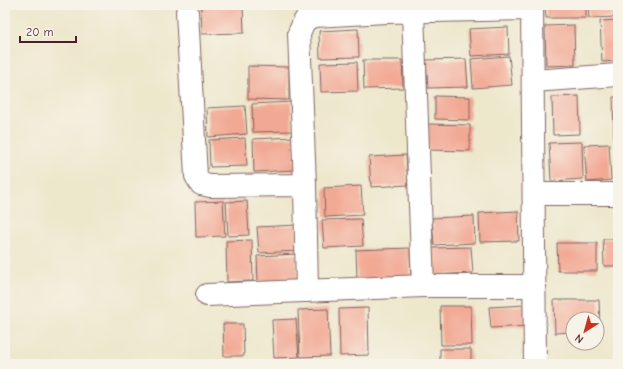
<svg xmlns="http://www.w3.org/2000/svg" width="623" height="369" viewBox="0 0 623 369" font-family="'Comic Neue',sans-serif">
	<style>
		.building { fill: #f2a994 }
		.lines { fill: none; stroke-linecap: round; stroke-linejoin: round }
		.street-casing { stroke: #836563; stroke-width: 24 }
		.street { stroke: #fff; stroke-width: 22 }
	</style>
	<rect width="100%" height="100%" fill="#f7f3e8"/>
	<filter id="ink" filterUnits="userSpaceOnUse"><feTurbulence type="fractalNoise" baseFrequency=".025" numOctaves="2"/><feDisplacementMap in="SourceGraphic" scale="8" xChannelSelector="R" yChannelSelector="G"/><feConvolveMatrix kernelMatrix="1 2 1 2 8 2 1 2 1" color-interpolation-filters="sRGB"/></filter>
	<filter id="wash" filterUnits="userSpaceOnUse"><feTurbulence type="fractalNoise" baseFrequency=".012" numOctaves="4" result="noise"/><feDisplacementMap in="SourceGraphic" scale="16" xChannelSelector="R" yChannelSelector="G"/><feGaussianBlur stdDeviation="0.9" result="paint"/><feColorMatrix in="noise" values="0 0 0 0 0 0 0 0 0 0 0 0 0 0 0 0 0 1.4 0 .05"/><feComposite in="paint" operator="in"/></filter>
	<g filter="url(#wash)">
		<rect width="100%" height="100%" fill="#ede7cc"/>
		<g id="blocks">
			<!-- building -->
			<path class="building" d="M201 5H243L244 33 202 34Z
				M545 5H586V18H546Z
				M588 5H618V17L589 18Z
				M618 20V61L602 62 600 21Z
				M574 25 575 65 546 66 545 26Z
				M508 27 509 54 471 56 469 29Z
				M358 29 359 57 320 58 319 31Z
				M509 56 512 85 473 88 471 59Z
				M466 59 468 87 428 88 426 60Z
				M363 60H402L403 88 364 89Z
				M357 62 358 91 321 92 320 63Z
				M248 66 289 67V100L248 99Z
				M435 96 470 97V120L435 119Z
				M579 96 580 134 553 135 552 97Z
				M613 97H618V138H614Z
				M291 102 292 131 253 132 252 104Z
				M245 106 247 134 208 137 207 108Z
				M428 124 470 125V151L428 150Z
				M294 137 296 170 254 172 253 139Z
				M245 138 247 166 210 167 209 140Z
				M582 142 583 179 551 181 549 143Z
				M609 144 611 180 587 182 584 145Z
				M406 155 408 185 371 187 369 157Z
				M361 186 363 215 325 217 324 188Z
				M223 201 225 236 196 237 195 202Z
				M247 201 249 235 228 236 226 202Z
				M518 211 519 241 480 242 479 213Z
				M474 216 475 243 434 245 432 218Z
				M361 219 363 246 324 248 322 220Z
				M297 225 298 251 259 253 257 227Z
				M603 239H618V266H604Z
				M252 240 253 281 227 282 226 241Z
				M557 243H597V271H558Z
				M471 247 473 273 433 275 432 248Z
				M410 248 411 278 357 280 356 250Z
				M297 254 298 281 258 282 257 256Z
				M554 300H599L600 332H597V319H573V332L555 333Z
				M527 305 528 326 491 328 489 307Z
				M440 306H471L472 345H441Z
				M368 308 369 355 340 356 339 309Z
				M328 309 330 356 300 357 298 310Z
				M296 319 299 357 274 358 272 320Z
				M223 324H243L244 356H224Z
				M440 349H471V364H440Z
				M475 362H525V364H475Z"/>
		</g>
	</g>
	<g filter="url(#ink)">
		<use href="#blocks" fill-opacity="0" stroke="#836563" stroke-width="1"/>
		<g class="lines">
			<!-- street casing -->
			<g class="street-casing">
				<path id="street" d="M532 5 535 364
					M187 12 196 176 201 184 210 186 305 185
					M413 12 423 286
					M533 81 618 75
					M534 194H618
					M307 291 305 185 299 33 305 20 314 16 386 12 532 9
					M207 295 423 286H535"/>
			</g>
			<!-- street -->
			<use href="#street" class="street"/>
		</g>
	</g>
	<!-- margin -->
	<rect width="623" height="369" fill="none" stroke="#f7f3e8" stroke-width="20"/>
	<!-- north arrow -->
	<g transform="translate(585 331) rotate(217)"><circle r="19" fill="#f7f3e8" stroke="#b29e9c"/>
	<path d="M0-3L7 15L0 10L-7 15Z" fill="#c8321e"/>
	<text y="-6" font-size="11" font-weight="bold" text-anchor="middle" fill="#4a1f2b">N</text>
	</g>
	<!-- scale -->
	<path d="M20 36v6h56v-6" fill="none" stroke="#4a1f2b" stroke-width="2"/>
	<text x="26" y="36" font-size="12" fill="#4a1f2b" stroke="#f7f3e8" stroke-width="3" paint-order="stroke">20 m</text>
</svg>
